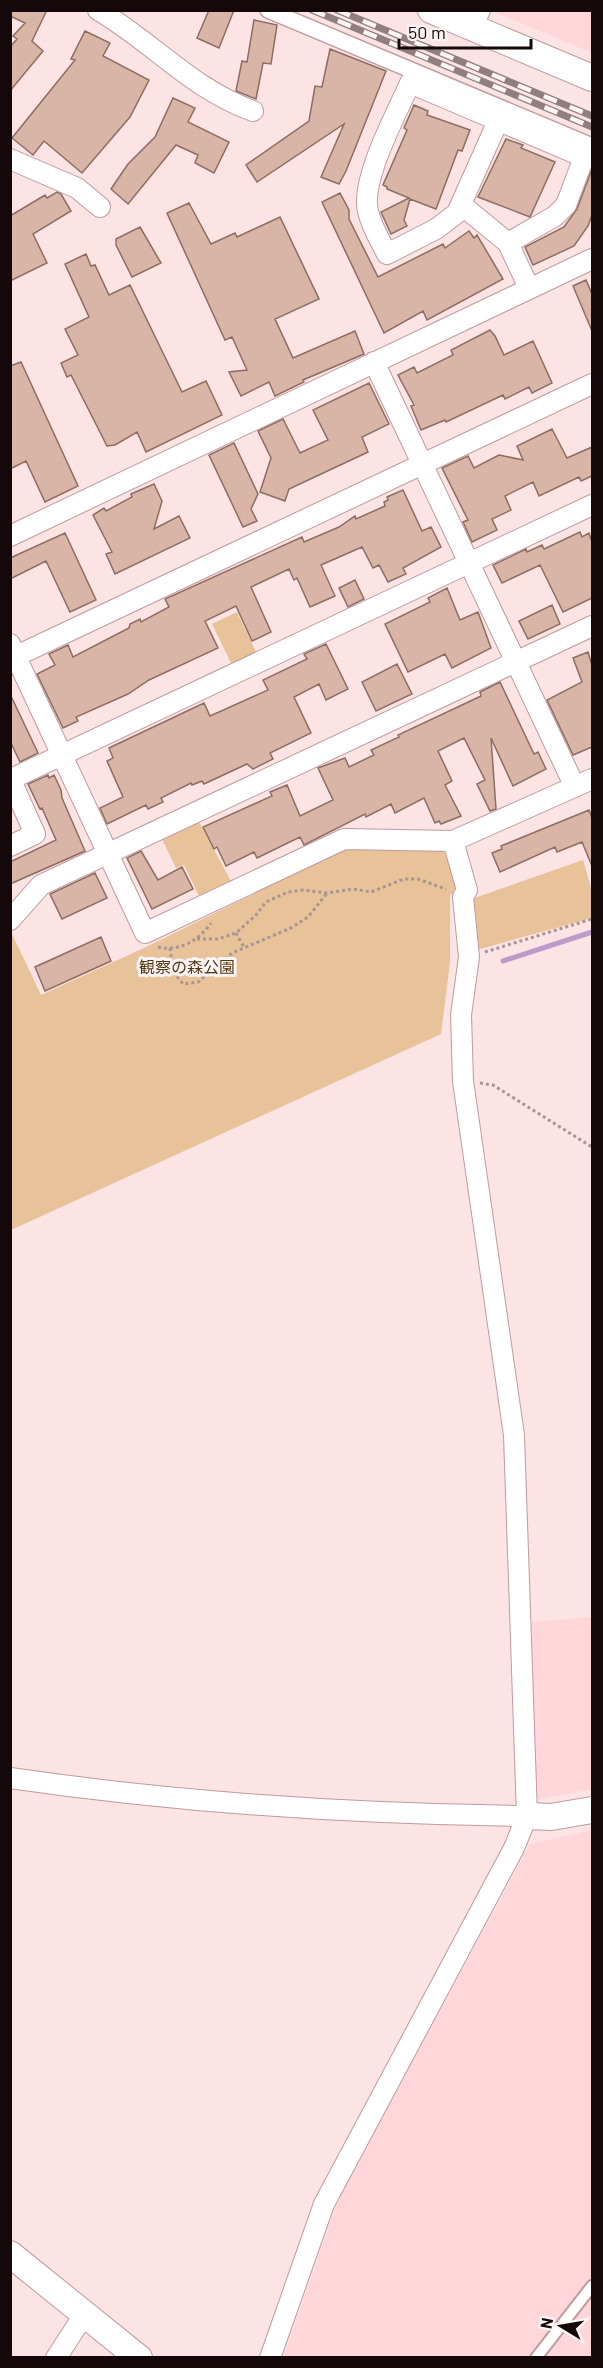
<svg xmlns="http://www.w3.org/2000/svg" width="603" height="2368" viewBox="0 0 603 2368" font-family="Barlow,'Noto Sans JP',sans-serif">
	<style>
		.built { fill: #ffd6d9 }
		.green { fill: #e8c299 }
		.lines { fill: none; stroke-linecap: round; stroke-linejoin: round }
		.stream { stroke: #be9aca; stroke-width: 5 }
		.building { fill: #d9b5a7; stroke: #8e6d60; stroke-width: 1.5 }
		.service-casing { stroke: #c19a9d; stroke-width: 14 }
		.pedestrian-casing { stroke: #c19a9d; stroke-width: 18 }
		.minor-casing { stroke: #c19a9d; stroke-width: 22 }
		.tertiary-casing { stroke: #c19a9d; stroke-width: 28 }
		.path { stroke: #a99495; stroke-width: 3; stroke-dasharray: 3 3; stroke-linecap: butt }
		.service { stroke: #fff; stroke-width: 10 }
		.pedestrian { stroke: #fff; stroke-width: 15 }
		.minor { stroke: #fff; stroke-width: 20 }
		.tertiary { stroke: #fff; stroke-width: 26 }
		.rail-casing { stroke: #917e7f; stroke-width: 7 }
		.rail { stroke: #fdf5f5; stroke-width: 4.5; stroke-dasharray: 14; stroke-linecap: butt }
		.labels { text-anchor: middle; dominant-baseline: central; stroke-width: 6; stroke-linejoin: round; paint-order: stroke }
		.park-label { font-size: 16px; fill: #543712; stroke: #fdf5f5 }
	</style>
	<rect width="100%" height="100%" fill="#fce3e4"/>
	<!-- built -->
	<path class="built" d="M492 11H592V53Z
		M592 1617V1789L536 1800 531 1622Z
		M592 1830V2357L283 2358 340 2195 530 1844Z"/>
	<!-- green -->
	<path class="green" d="M237 612 257 654 232 665 212 624Z
		M199 822 232 883 200 898 184 865 176 868 162 839Z
		M347 848H440C451 856 457 882 456 895L450 894V962L441 1034 11 1230V932L41 995 144 948Z
		M583 860 592 891V918L473 951 469 900Z"/>
	<g class="lines">
		<!-- stream -->
		<path class="stream" d="M503 961 592 932"/>
	</g>
	<!-- building -->
	<path class="building" d="M10 10H47L32 41 43 51 10 91V47L17 39 13 36 25 23 10 16Z
		M209 10H234L219 48 197 38Z
		M254 20 277 25 271 64 263 63 256 99 236 91 242 61 247 62Z
		M85 31 110 43 103 56 149 80 130 117 82 173 44 141 33 155 12 138 75 60 71 59Z
		M330 49 386 71 346 171 339 184 321 177 344 124 257 182 246 165 309 121 315 86 322 87Z
		M173 98 195 108 188 122 229 142 214 173 195 163 198 155 176 145 128 204 111 189 128 164 155 137Z
		M414 105 428 111 427 115 470 130 462 151 458 150 436 209 410 199 404 220 407 226 391 234 381 212 409 198 387 189V187L383 185 407 130 404 128Z
		M506 139 523 145 521 148 555 162 530 217 478 197Z
		M592 169V215L588 226 574 246 533 265 525 247 564 227 577 209Z
		M57 192 61 194 71 211 33 234 47 263 10 281V216L45 195 47 198Z
		M340 193 349 210V219L378 277 443 244 445 248 469 231 474 238 477 235 503 279 427 320 423 311 384 333 322 202Z
		M189 203 211 244 235 233 237 237 280 217 319 299 275 319 293 358 355 331 364 354 303 380 304 382 275 396 269 382 241 396 229 372 247 370 232 337 225 340 167 213Z
		M140 227 161 263 132 277 116 245V239Z
		M86 254 91 266 95 265 109 295 130 285 182 392 206 381 222 415 146 452 137 432 115 445 107 446 71 375 67 377 61 363 78 355 65 329 89 317 65 264Z
		M586 280 592 294V331L573 286Z
		M490 330 495 336 504 355 533 341 552 383 532 393 529 387 505 399 503 395 446 422 445 420 421 430 411 406 414 405 398 375 414 367 417 373 453 355 451 350Z
		M21 362 78 486 45 502 26 461 10 469V366Z
		M369 383 389 424 362 437 368 452 289 489 285 501 260 492 271 458 258 431 283 419 300 453 328 440 313 410Z
		M552 429 567 458 592 447V476L581 481 579 477 539 496 533 482 505 496 511 510 492 519 497 530 472 542 463 522 468 520 442 468 468 456 474 468 499 455 523 460 517 446Z
		M234 443 258 494 251 509 257 521 243 527 209 455Z
		M154 484 162 501 154 529 179 516 190 538 115 574 106 554 112 552 93 515 104 508 106 511 132 497 131 494Z
		M403 490 422 531 431 527 441 547 403 568 406 574 388 582 379 565 373 568 362 547 321 565 335 596 310 607 297 578 294 580 289 569 251 587 271 632 252 641 236 606 205 621 218 648 149 680 128 694 76 717 78 721 63 728 37 674 55 665 49 654 68 645 73 657 129 628 130 624 140 619 141 622 169 607 165 599 302 537 304 542 339 527 355 516 356 519 385 506 384 502 388 500 387 497Z
		M580 532 582 537 589 533 592 542V598L563 612 540 565 502 583 493 565 526 549 527 552 542 545 544 549Z
		M65 533 96 600 70 612 46 561 10 579V558Z
		M355 580 364 599 348 607 339 588Z
		M447 588 460 620 478 612 491 648 452 668 445 654 408 672 385 624 430 602 428 598Z
		M552 605 560 624 528 639 519 621Z
		M326 644 348 689 326 700 319 684 294 697 311 733 270 753 273 759 253 769 247 764 204 784 202 781 192 785 191 783 161 798 163 802 148 809 146 805 107 824 100 808 123 797 107 761 113 758 109 748 204 703 210 716 268 690 263 680 307 659 304 654Z
		M588 652 592 665V747L573 755 547 700 582 682 573 658Z
		M397 664 412 694 376 711 362 682Z
		M500 682 534 754 538 752 546 769 513 786 491 738 496 809 490 811 477 784 485 780 464 738 438 751 452 781 445 785 461 816 441 824 439 821 435 823 424 798 395 813 391 804 366 817 365 814 304 845 300 837 257 858 254 852 226 866 217 847 214 849 203 827 272 796 270 792 287 785 300 816 333 800 318 768 345 758 349 767 374 755 371 750 399 737 398 735 481 696 480 692Z
		M10 694 38 753 20 762 10 741Z
		M48 775 49 778 54 775 61 790 62 798 85 851 10 884V862L56 840 42 808 40 809 28 784Z
		M589 810 592 818V866L582 842 557 852 555 847 500 872 492 853 502 849 501 846Z
		M141 851 158 880 182 867 193 889 152 909 127 858Z
		M95 873 107 898 62 919 50 894Z
		M101 937 111 961 45 991 35 967Z"/>
	<g class="lines">
		<!-- service casing -->
		<g class="service-casing">
			<path id="service" d="M536 2358 592 2286"/>
		</g>
		<!-- pedestrian casing -->
		<g class="pedestrian-casing">
			<path id="pedestrian" d="M268 10 592 146"/>
		</g>
		<!-- minor casing -->
		<g class="minor-casing">
			<path id="minor" d="M98 10C154 43 190 88 253 111
				M472 28 480 10
				M498 121 457 213 436 229 387 254C380 240 371 226 368 211 360 180 397 113 410 83L584 157 566 205 555 216 508 243
				M10 159 77 188 100 207
				M463 206 508 243 529 288
				M374 362 575 787
				M10 536 592 259
				M10 644 145 933 344 839 453 841 467 890 463 897 469 957 461 1015 463 1081 514 1435 527 1816 514 1848 324 2204 270 2358
				M10 659 592 384
				M10 778 35 834 10 846
				M11 779 592 505
				M453 841 592 779
				M10 920 41 885 592 626
				M10 1778C182 1803 353 1814 527 1816
				M56 2358 84 2315"/>
		</g>
		<!-- tertiary casing -->
		<g class="tertiary-casing">
			<path id="tertiary" d="M431 10 592 78
				M527 1816 551 1817 592 1810
				M10 2254 139 2358"/>
		</g>
		<!-- path -->
		<path class="path" d="M236 933 244 947
			M197 939H218L236 933 256 915 266 902 288 892 303 890 327 893 353 889 371 892 404 879H418L446 889
			M158 947C180 952 199 940 211 923
			M170 948 173 971 183 984 198 982 232 953 291 928 308 917 327 893
			M485 952 592 919
			M480 1083 493 1085 592 1147"/>
		<!-- service -->
		<use href="#service" class="service"/>
		<!-- pedestrian -->
		<use href="#pedestrian" class="pedestrian"/>
		<!-- minor -->
		<use href="#minor" class="minor"/>
		<!-- tertiary -->
		<use href="#tertiary" class="tertiary"/>
		<!-- rail casing -->
		<g class="rail-casing">
			<path id="rail" d="M312 10 592 127
				M337 10 592 116"/>
		</g>
		<!-- rail -->
		<use href="#rail" class="rail"/>
	</g>
	<g class="labels">
		<!-- park labels -->
		<g class="park-label">
			<text x="187" y="966">観察の森公園</text>
		</g>
	</g>
	<!-- border -->
	<rect width="603" height="2368" fill="none" stroke="#15080a" stroke-width="24"/>
	<!-- north arrow -->
	<g transform="translate(561 2326) rotate(281)" stroke="#fdf5f5" stroke-width="4.5" paint-order="stroke">
	<path d="M0-4.5L10 22L0 15L-10 22Z" fill="#15080a"/>
	<text y="-9" font-size="16" font-weight="bold" text-anchor="middle" fill="#15080a">N</text>
	</g>
	<!-- scale -->
	<path d="M399 39v9h132v-9" fill="none" stroke="#15080a" stroke-width="3"/>
	<text x="408" y="39" font-size="18" fill="#15080a" stroke="#fdf5f5" stroke-width="4.5" paint-order="stroke">50 m</text>
</svg>
